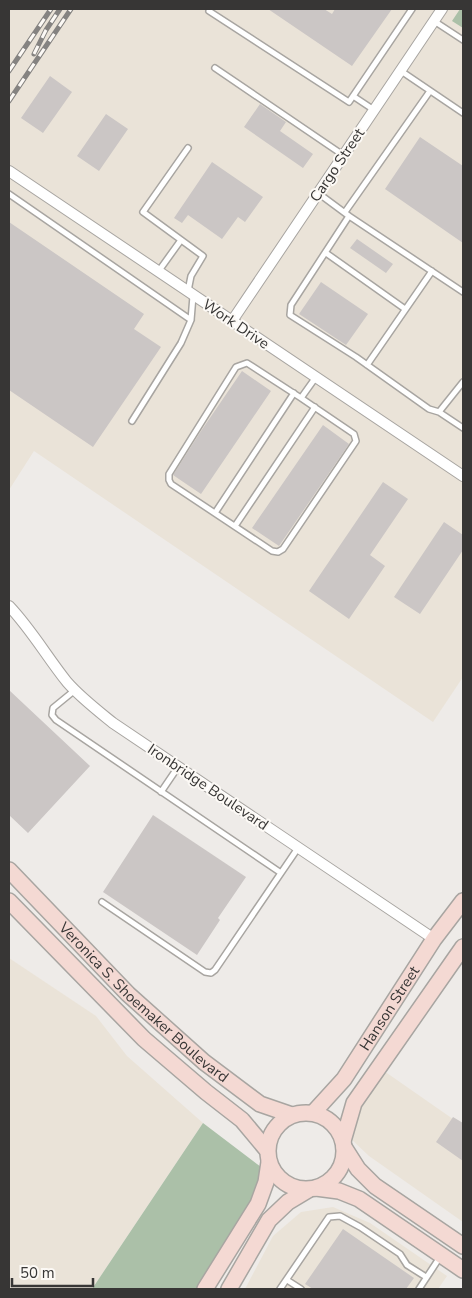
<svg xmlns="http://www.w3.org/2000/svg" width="472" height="1298" viewBox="0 0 472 1298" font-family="'Nunito Sans',sans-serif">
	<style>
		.built { fill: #eae3d8 }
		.green { fill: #abc0a8 }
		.building { fill: #cbc6c5 }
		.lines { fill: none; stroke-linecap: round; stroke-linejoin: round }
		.lane-casing { stroke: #a8a5a1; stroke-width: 8 }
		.street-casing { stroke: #a8a5a1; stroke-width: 12 }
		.secondary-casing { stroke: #a8a5a1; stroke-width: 18 }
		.lane { stroke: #fff; stroke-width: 5 }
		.street { stroke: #fff; stroke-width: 10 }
		.secondary { stroke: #f4d9d3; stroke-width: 15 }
		.rail-casing { stroke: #858381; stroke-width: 5 }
		.rail { stroke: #fcf9f5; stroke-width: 3; stroke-dasharray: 9; stroke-linecap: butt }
		.labels { text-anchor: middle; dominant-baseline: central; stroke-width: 4; stroke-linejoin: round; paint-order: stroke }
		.street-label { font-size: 15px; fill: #373635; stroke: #fcf9f5 }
	</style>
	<rect width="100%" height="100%" fill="#eeebe8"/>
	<!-- built -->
	<path class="built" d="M9 9H463V677L433 722 34 451 9 490Z
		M9 958 96 1016 127 1056 203 1123 92 1289H9Z
		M384 1071 463 1126V1222L369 1156 350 1138 360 1106Z
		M333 1207 370 1223 447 1276 438 1289H245L273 1236 301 1212Z"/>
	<!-- green -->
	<path class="green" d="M460 9H463V28L452 21Z
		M203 1123 261 1167C256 1210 218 1251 198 1289H92Z"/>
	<!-- building -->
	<path class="building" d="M268 9H324L332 14 335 9H392L352 66Z
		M50 76 72 92 43 133 21 118Z
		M260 104 286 122 280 131 313 154 303 168 244 127Z
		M106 114 128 129 99 171 77 156Z
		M420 137 463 166V243L385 189Z
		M212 162 263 197 245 222 238 217 222 239 188 215 182 223 174 218Z
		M9 222 144 314 134 329 161 347 93 447 9 390Z
		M357 239 393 264 386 273 350 248Z
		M321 282 368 314 346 345 299 314Z
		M242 371 271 391 201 494 173 475 201 431Z
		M323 425 349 444 279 546 252 528Z
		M383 482 408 499 370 555 385 566 349 619 309 591Z
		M444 522 463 535V550L420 614 394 597Z
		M9 690 90 766 28 833 9 815Z
		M153 815 246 877 218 918 220 920 197 955 103 892Z
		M453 1117 463 1123V1161L436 1142Z
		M343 1229 414 1278 406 1289H313L305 1284Z"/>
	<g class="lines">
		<!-- lane casing -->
		<g class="lane-casing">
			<path id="lane" d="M210 9 209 11 349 102 412 9
				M434 21 463 40
				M215 68 343 155
				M401 71 463 113
				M353 96 374 110
				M188 148 143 212 203 256 191 276 188 291
				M318 193 349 216 291 305 290 315 356 357 429 409 439 412 463 382
				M9 194 191 320
				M345 212 430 91
				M349 216 463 292
				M326 253 405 309
				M158 272 181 240
				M367 365 432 271
				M301 398 247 363 236 367 169 474V480L171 484 272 551 278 552 283 549 356 441 354 434 301 398 316 377
				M439 412 463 428
				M132 421 181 343 191 320 193 296
				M215 513 294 393
				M235 526 315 407
				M75 690 53 708 52 715 56 720 281 873
				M161 792 178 767
				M102 902 205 972 211 973 215 970 298 848
				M287 1280 301 1289
				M280 1289 329 1217 340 1216 360 1227 400 1254 407 1265 426 1277
				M419 1289 440 1257"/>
		</g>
		<!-- street casing -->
		<g class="street-casing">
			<path id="street" d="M9 171 463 476
				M232 321 442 9
				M9 606C31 629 47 657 67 682 80 697 97 710 113 723L434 939"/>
		</g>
		<!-- secondary casing -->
		<g class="secondary-casing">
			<g id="secondary">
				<path id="s1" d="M9 870 128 994 204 1062 260 1104 292 1115"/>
				<path d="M9 901 144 1039 206 1092 242 1120 267 1150"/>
				<circle cx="306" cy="1151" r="38"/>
				<path id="s2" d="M313 1113 344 1079 434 939 463 901"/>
				<path d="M343 1141 354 1103 463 947"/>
				<path d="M344 1147 358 1169 375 1186 463 1246"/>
				<path d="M316 1188 339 1191 359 1199 463 1270"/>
				<path d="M205 1289 258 1204 266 1182 269 1162"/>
				<path d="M229 1289 269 1220 288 1202 308 1190"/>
			</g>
		</g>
		<!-- lane -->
		<use href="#lane" class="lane"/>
		<!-- street -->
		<use href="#street" class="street"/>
		<!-- secondary -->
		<use href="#secondary" class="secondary"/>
		<!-- rail casing -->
		<g class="rail-casing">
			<path id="rail" d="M34 54 46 30 60 9
				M9 71 51 9
				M9 101 71 9"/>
		</g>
		<!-- rail -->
		<use href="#rail" class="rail"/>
	</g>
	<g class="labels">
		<!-- street labels -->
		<g class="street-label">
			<text transform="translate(337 165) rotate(-56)">Cargo Street</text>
			<text transform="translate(236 324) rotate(34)">Work Drive</text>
			<text transform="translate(208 787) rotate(34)">Ironbridge Boulevard</text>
			<text stroke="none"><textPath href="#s1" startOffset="189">Veronica S. Shoemaker Boulevard</textPath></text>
			<text stroke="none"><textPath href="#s2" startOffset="130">Hanson Street</textPath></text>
		</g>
	</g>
	<!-- border -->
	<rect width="472" height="1298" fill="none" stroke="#373635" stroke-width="20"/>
	<!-- scale -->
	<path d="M12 1278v8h81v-8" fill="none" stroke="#373635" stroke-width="2.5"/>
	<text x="20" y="1278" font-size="15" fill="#373635" stroke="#fcf9f5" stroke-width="4" paint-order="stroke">50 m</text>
</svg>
